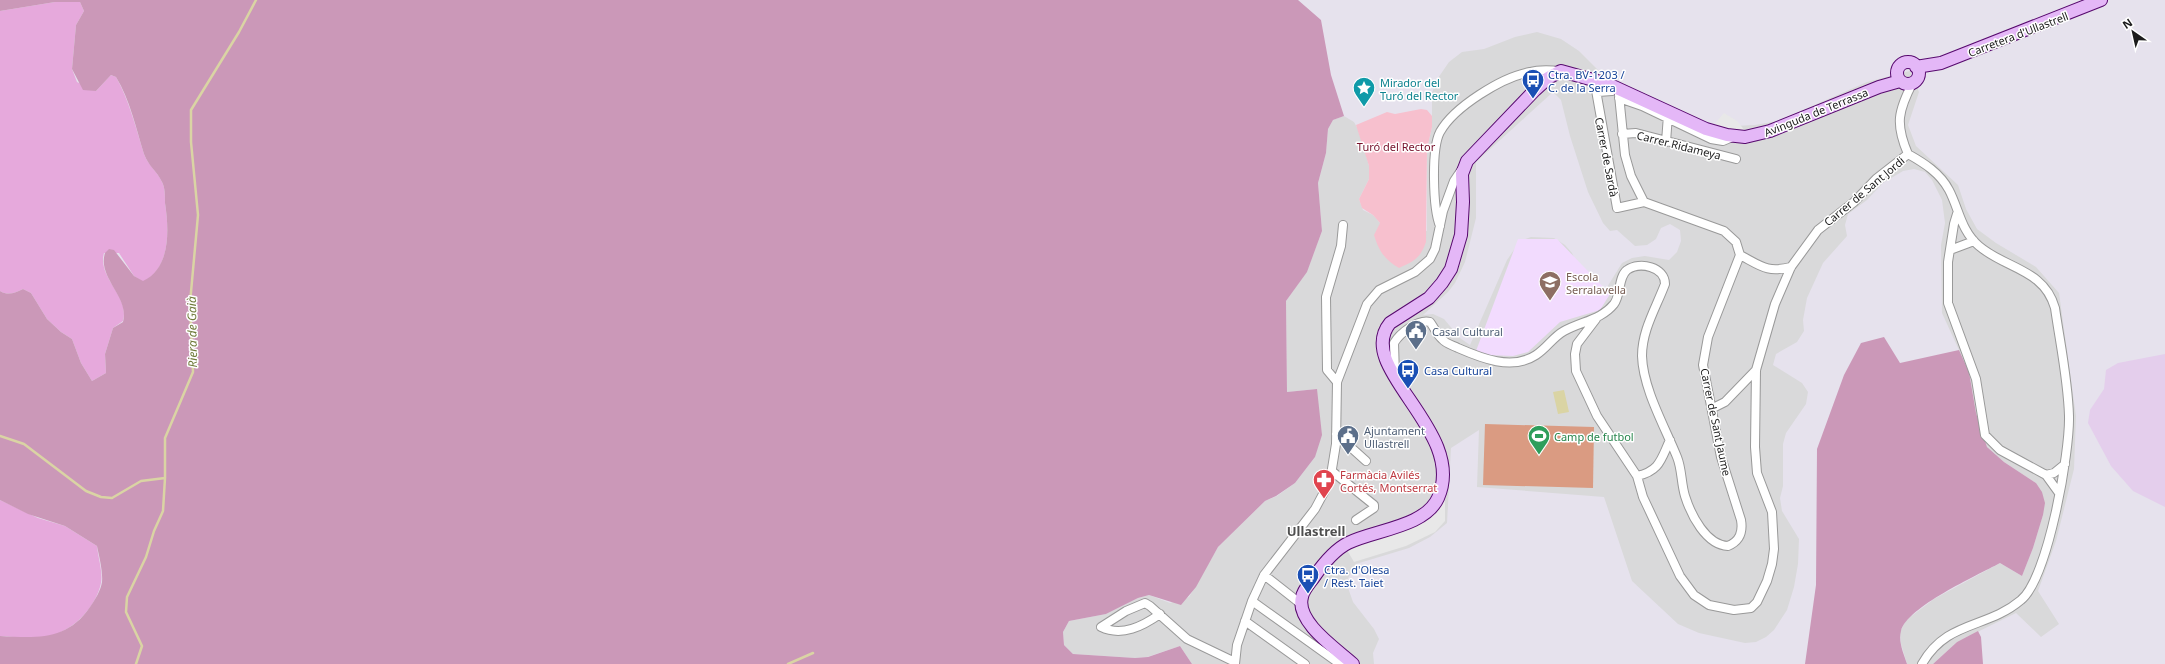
<svg xmlns="http://www.w3.org/2000/svg" width="2165" height="664" viewBox="0 0 2165 664" font-family="'Noto Sans',sans-serif">
	<style>
		.residential { fill: #d9d9da; fill-rule: evenodd }
		.education { fill: #f2dbfe }
		.farmland { fill: #e4ceec }
		.grass { fill: #e6a9dc }
		.forest { fill: #cb98b8 }
		.park { fill: #f7c0ce }
		.pitch { fill: #da9b82 }
		.parking { fill: #e8e8e8 }
		.water { fill: #dad4a4 }
		.lines { fill: none; stroke-linecap: round; stroke-linejoin: round }
		.stream { stroke: #dad4a4; stroke-width: 2.5 }
		.street-casing { stroke: #999; stroke-width: 10 }
		.secondary-casing { stroke: #57096e; stroke-width: 14 }
		.street { stroke: #fff; stroke-width: 8 }
		.secondary { stroke: #e4b7f7; stroke-width: 12 }
		.labels { text-anchor: middle; dominant-baseline: central; stroke-width: 3; stroke-linejoin: round; paint-order: stroke }
		.street-label { font-size: 11px; fill: #1c1c1c; stroke: #fff }
		.transit-label { font-size: 11px; fill: #164399; stroke: #fff; text-anchor: start }
		.culture-label { font-size: 11px; fill: #0d838f; stroke: #fff; text-anchor: start }
		.park-label { font-size: 11px; fill: #750f29; stroke: #fff }
		.education-label { font-size: 11px; fill: #785e54; stroke: #fff; text-anchor: start }
		.service-label { font-size: 11px; fill: #4e5e75; stroke: #fff; text-anchor: start }
		.leisure-label { font-size: 11px; fill: #27864d; stroke: #fff; text-anchor: start }
		.health-label { font-size: 11px; fill: #be3a42; stroke: #fff; text-anchor: start }
		.water-label { font-size: 12px; font-style: italic; fill: #707b3b; stroke: #fff }
		.quarter-label { font-size: 13px; font-weight: bold; fill: #4f4f4f; stroke: #fff }
	</style>
	<rect width="100%" height="100%" fill="#e6e2ed"/>
	<!-- residential -->
	<path class="residential" d="M1537 32 1561 39 1579 51 1599 71 1671 108 1716 127 1755 125 1778 121 1867 82 1910 71 1919 92 1908 125 1916 146 1958 185 1966 209 1977 229 1996 243 2036 267 2059 293 2076 416 2074 469 2056 541 2038 591 2059 624 2041 637 2016 613 1957 642 1933 664H1907L1901 644 1900 632 1906 620 1934 599 2000 563 2022 576 2033 548 2043 515 2036 483 2004 462 1987 447 1976 413 1969 372 1942 313 1941 245 1945 223 1942 200 1932 180 1925 172 1914 169 1903 171 1883 183 1867 200 1848 214 1845 225 1847 236 1823 263 1807 298 1803 320 1804 331 1797 342 1776 354 1773 365 1802 383 1808 392 1806 404 1786 433 1783 444V486L1780 498 1782 511 1799 539 1798 564 1794 587 1787 610 1774 630 1766 637 1756 642 1745 643 1699 633 1678 624 1632 581 1604 497 1477 487 1479 430 1451 448 1447 523 1430 537 1409 548 1356 564 1346 582 1353 602 1374 629 1379 639 1373 653 1374 664H1192L1180 646 1147 657 1135 658 1073 654 1064 645 1063 632 1069 621 1106 614 1138 598 1149 595 1170 603 1189 597 1218 547 1265 501 1277 496 1295 483 1315 457 1317 389 1287 392 1286 301 1307 271 1322 231 1318 183 1326 153 1328 129 1333 120 1344 116 1354 122 1360 133 1369 166V179L1359 199 1363 210 1373 215 1380 223 1427 231V149L1432 127V93L1436 81 1449 62 1462 52 1484 49 1515 37ZM1553 92 1561 100 1570 136 1588 192 1603 223 1610 231 1617 230 1635 246 1647 245 1656 239 1661 228 1670 224 1680 230 1681 241 1677 252 1669 260 1645 256 1632 258 1622 263 1604 292 1581 274 1572 253 1565 245 1554 238 1531 237 1520 241 1507 260 1470 345 1460 338 1444 319 1433 314 1423 315 1448 292 1455 283 1465 262 1476 218V162Z"/>
	<!-- education -->
	<path class="education" d="M1518 239H1557L1610 294 1600 310 1560 322 1528 352 1513 356 1488 355 1476 351Z"/>
	<!-- farmland -->
	<path class="farmland" d="M2165 354V507L2133 491 2111 466 2088 423 2090 410 2104 389 2106 370 2118 363Z"/>
	<!-- grass -->
	<path class="grass" d="M55 2H80L84 11 76 25 72 69 77 82 96 91 111 75 116 77C129 100 136 128 144 154 148 165 157 171 162 182 165 187 165 196 165 203 169 229 171 268 143 282L134 276 119 253H104C97 278 130 296 123 321L113 328 105 354 106 373 92 381 81 363 72 339 61 332 47 319 31 293 23 289C15 293 8 296 0 291V11Z
		M0 500 38 518 65 526 97 546C98 557 103 572 101 583 96 607 74 630 50 636 33 640 17 637 0 636Z"/>
	<!-- forest -->
	<path class="forest" d="M0 0H1298L1321 20 1331 75 1344 116 1333 120 1328 129 1326 153 1318 183 1322 231 1307 272 1286 301 1287 392 1317 389 1322 435 1315 457 1295 483 1276 496 1265 501 1218 547 1196 587 1181 605 1149 595 1138 598 1106 614 1069 621 1063 632 1064 645 1073 654 1135 658 1148 657 1180 646 1192 664H0V636C36 638 67 641 90 607 95 600 101 590 102 582 103 571 99 556 97 546L65 526 28 514 0 500V291C8 296 15 293 23 289L31 293 47 319 61 332 72 339 81 363 92 381 106 373 105 354 113 328 123 322C130 297 97 278 105 253L109 249 114 250 134 276 143 281C171 268 169 229 165 203 165 196 165 187 162 182 157 171 149 167 144 154 136 128 130 100 116 77L111 75 96 91 83 90 72 69 76 25 84 11 80 2H55L0 11Z
		M1884 337 1900 363 1959 350 1969 372 1976 413 1987 447 2004 462 2036 483 2042 492 2045 503 2043 515 2033 548 2022 576 2000 563C1976 576 1907 607 1901 631 1898 642 1904 654 1907 664H1805L1816 585 1817 449 1844 375 1861 343Z
		M1978 631 1981 637 1983 664H1933L1957 642Z"/>
	<!-- park -->
	<path class="park" d="M1421 109 1427 110 1432 116V127L1427 149 1426 242C1420 259 1414 261 1399 268 1384 259 1379 251 1374 235L1380 223 1373 215 1362 208 1359 199 1369 179V166L1356 125 1387 112 1395 114Z"/>
	<!-- pitch -->
	<path class="pitch" d="M1485 424 1594 427 1593 488 1483 485Z"/>
	<!-- parking -->
	<path class="parking" d="M1724 113 1737 121 1746 132 1712 127Z
		M1445 496V521L1435 532 1406 546 1354 562 1347 550 1357 543 1388 535Z"/>
	<!-- water -->
	<path class="water" d="M1564 390 1569 412 1558 414 1553 392Z"/>
	<g class="lines">
		<!-- stream -->
		<path class="stream" d="M0 436 24 444 86 491 101 497 112 498 141 481 165 478
			M136 664 142 646 126 612 127 597 146 557 154 531 163 511 165 478V438L193 372 190 303 198 215 191 142V110L239 32 256 0
			M788 664 813 653"/>
		<!-- street casing -->
		<g class="street-casing">
			<path id="street" d="M1594 79 1617 208 1644 202
				M1913 82C1898 111 1895 124 1908 154 1924 163 1940 173 1949 190 1959 209 1961 231 1979 246 2006 269 2044 269 2055 308 2060 343 2068 380 2069 416 2070 452 2048 578 2021 600 1987 629 1947 620 1922 664
				M1597 84 1612 89V91L1598 92Z
				M1619 95 1625 155 1631 176 1644 202
				M1619 98 1642 106 1711 139 1723 141 1735 136
				M1622 134 1636 133 1736 159
				M1666 142 1668 115
				M1644 202 1724 231 1736 242 1740 255C1761 266 1767 273 1791 267
				M1957 214 1954 224 1948 262V303L1976 379 1985 435 2000 450 2046 475 2059 493
				M1440 226C1433 209 1431 149 1440 132 1454 107 1502 77 1530 72 1540 69 1551 70 1561 71
				M1950 250 1974 241
				M1596 319 1577 344 1575 354 1576 371 1597 416 1637 476 1643 497 1680 576 1694 595 1709 605 1734 610 1751 608 1757 602 1767 581 1772 564 1774 549 1772 512 1757 473 1755 447 1756 370 1775 304 1791 267 1818 230 1854 202 1876 179 1908 154
				M1395 376 1394 343C1400 333 1418 319 1430 322 1434 327 1437 335 1442 339 1446 344 1452 345 1458 348 1481 358 1512 371 1536 355 1547 348 1553 337 1564 331 1582 321 1601 320 1614 304 1621 295 1618 277 1627 270 1640 261 1665 267 1665 284 1656 308 1642 330 1642 356 1643 389 1665 427 1677 457 1682 469 1681 483 1685 496 1691 515 1706 545 1728 546 1740 541 1743 532 1741 520L1721 457 1703 365 1708 337 1740 255
				M1337 382 1327 370 1326 297 1341 246 1343 225
				M1713 408 1725 402 1756 370
				M1336 434 1366 461
				M1333 472 1374 505V508L1356 520
				M2046 475 2054 473 2065 464
				M1637 476C1660 471 1661 459 1670 440
				M1264 575 1301 604
				M1252 601 1340 664
				M1160 614C1143 626 1122 637 1101 627L1126 611 1145 603 1150 606 1187 639 1235 662
				M1245 621 1305 664
				M1235 664 1237 645 1252 601 1264 575 1315 509 1330 481 1336 444 1337 382 1367 304 1379 290 1415 272 1430 259 1435 249 1443 211 1454 181 1462 169"/>
		</g>
		<!-- secondary casing -->
		<g class="secondary-casing">
			<path id="secondary" d="M1897 73a11 11 0 1 1 22 0a11 11 0 1 1-22 0Z
				M1916 67 1941 63 2101 0
				M1353 664C1338 650 1295 622 1302 597 1303 590 1310 583 1314 577 1323 564 1334 550 1348 543 1374 530 1425 527 1438 498 1468 431 1353 368 1390 323L1429 298 1442 283 1451 269 1461 235 1463 202 1462 174 1467 161 1535 90 1548 78 1561 71 1608 84 1706 129 1727 135 1745 137 1770 131 1879 87 1900 81"/>
		</g>
		<!-- street -->
		<use href="#street" class="street"/>
		<!-- secondary -->
		<use href="#secondary" class="secondary"/>
	</g>
	<!-- icons -->
	<defs>
		<g id="bus-pin" transform="scale(1.15)"><path d="M0 17L-7.5 6A9.5 9.5 0 1 1 7.5 6Z" fill="#1a4fb4" stroke="#fff"/><path d="M-5-6H5V4H4V6H2V4H-2V6H-4V4H-5ZM-3.5-4V0h7V-4ZM-3.5 1.2v1.5H-2V1.2ZM2 1.2v1.5H3.5V1.2Z" fill="#fff"/></g>
		<g id="sight-pin" transform="scale(1.15)"><path d="M0 17L-7.5 6A9.5 9.5 0 1 1 7.5 6Z" fill="#0f9aa8" stroke="#fff"/><path d="M0-6L1.8-2.2L6-1.7L2.9 1.2L3.7 5.4L0 3.3L-3.7 5.4L-2.9 1.2L-6-1.7L-1.8-2.2Z" fill="#fff"/></g>
		<g id="school-pin" transform="scale(1.15)"><path d="M0 17L-7.5 6A9.5 9.5 0 1 1 7.5 6Z" fill="#8d6e63" stroke="#fff"/><path d="M0-5L7-2L0 1L-7-2ZM-4 1L0 2.5L4 1V4Q0 6-4 4Z" fill="#fff"/></g>
		<g id="civic-pin" transform="scale(1.15)"><path d="M0 17L-7.5 6A9.5 9.5 0 1 1 7.5 6Z" fill="#5c6f8a" stroke="#fff"/><path d="M-.6-6.5H3V-4.5H.6V-3L4-1V1h2V6H-6V1h2V-1L-.6-3ZM-1.2 2.5V6h2.4V2.5Z" fill="#fff"/></g>
		<g id="stadium-pin" transform="scale(1.15)"><path d="M0 17L-7.5 6A9.5 9.5 0 1 1 7.5 6Z" fill="#2e9e5b" stroke="#fff"/><path d="M0-5a6.5 5 0 1 0 0 10a6.5 5 0 1 0 0-10ZM-3.5-1.8h7v3.6h-7Z" fill="#fff"/></g>
		<g id="pharmacy-pin" transform="scale(1.15)"><path d="M0 17L-7.5 6A9.5 9.5 0 1 1 7.5 6Z" fill="#e0444e" stroke="#fff"/><path d="M-2-6h4v4h4v4h-4v4h-4v-4h-4v-4h4Z" fill="#fff"/></g>
	</defs>
	<g fill-rule="evenodd">
		<use href="#bus-pin" x="1533" y="80"/>
		<use href="#sight-pin" x="1364" y="88"/>
		<use href="#school-pin" x="1550" y="282"/>
		<use href="#civic-pin" x="1416" y="331"/>
		<use href="#bus-pin" x="1408" y="370"/>
		<use href="#civic-pin" x="1348" y="436"/>
		<use href="#stadium-pin" x="1539" y="436"/>
		<use href="#pharmacy-pin" x="1324" y="480"/>
		<use href="#bus-pin" x="1308" y="575"/>
	</g>
	<g class="labels">
		<!-- street labels -->
		<g class="street-label">
			<text transform="translate(2018 34) rotate(-21)">Carretera d'Ullastrell</text>
			<text transform="translate(1816 112) rotate(-22)">Avinguda de Terrassa</text>
			<text transform="translate(1679 145) rotate(14)">Carrer Ridameya</text>
			<text transform="translate(1607 157) rotate(79)">Carrer de Sardà</text>
			<text transform="translate(1864 191) rotate(-40)">Carrer de Sant Jordi</text>
			<text transform="translate(1716 422) rotate(78)">Carrer de Sant Jaume</text>
		</g>
		<!-- transit labels -->
		<g class="transit-label">
			<text x="1548" y="74">Ctra. BV-1203 /<tspan x="1548" dy="13">C. de la Serra</tspan></text>
			<text x="1424" y="370">Casa Cultural</text>
			<text x="1324" y="569">Ctra. d'Olesa<tspan x="1324" dy="13">/ Rest. Taiet</tspan></text>
		</g>
		<!-- culture labels -->
		<g class="culture-label">
			<text x="1380" y="82">Mirador del<tspan x="1380" dy="13">Turó del Rector</tspan></text>
		</g>
		<!-- park labels -->
		<g class="park-label">
			<text x="1396" y="146">Turó del Rector</text>
		</g>
		<!-- education labels -->
		<g class="education-label">
			<text x="1566" y="276">Escola<tspan x="1566" dy="13">Serralavella</tspan></text>
		</g>
		<!-- service labels -->
		<g class="service-label">
			<text x="1432" y="331">Casal Cultural</text>
			<text x="1364" y="430">Ajuntament<tspan x="1364" dy="13">Ullastrell</tspan></text>
		</g>
		<!-- leisure labels -->
		<g class="leisure-label">
			<text x="1554" y="436">Camp de futbol</text>
		</g>
		<!-- health labels -->
		<g class="health-label">
			<text x="1340" y="474">Farmàcia Avilés<tspan x="1340" dy="13">Cortés, Montserrat</tspan></text>
		</g>
		<!-- water labels -->
		<g class="water-label">
			<text transform="translate(192 332) rotate(-91)">Riera de Gaià</text>
		</g>
		<!-- quarter labels -->
		<g class="quarter-label">
			<text x="1316" y="531">Ullastrell</text>
		</g>
	</g>
	<!-- north arrow -->
	<g transform="translate(2133 32) rotate(326)" stroke="#ffffff" stroke-width="3" paint-order="stroke">
	<path d="M0-3L7 15L0 10L-7 15Z" fill="#1c1c1c"/>
	<text y="-6" font-size="11" font-weight="bold" text-anchor="middle" fill="#1c1c1c">N</text>
	</g>
</svg>
